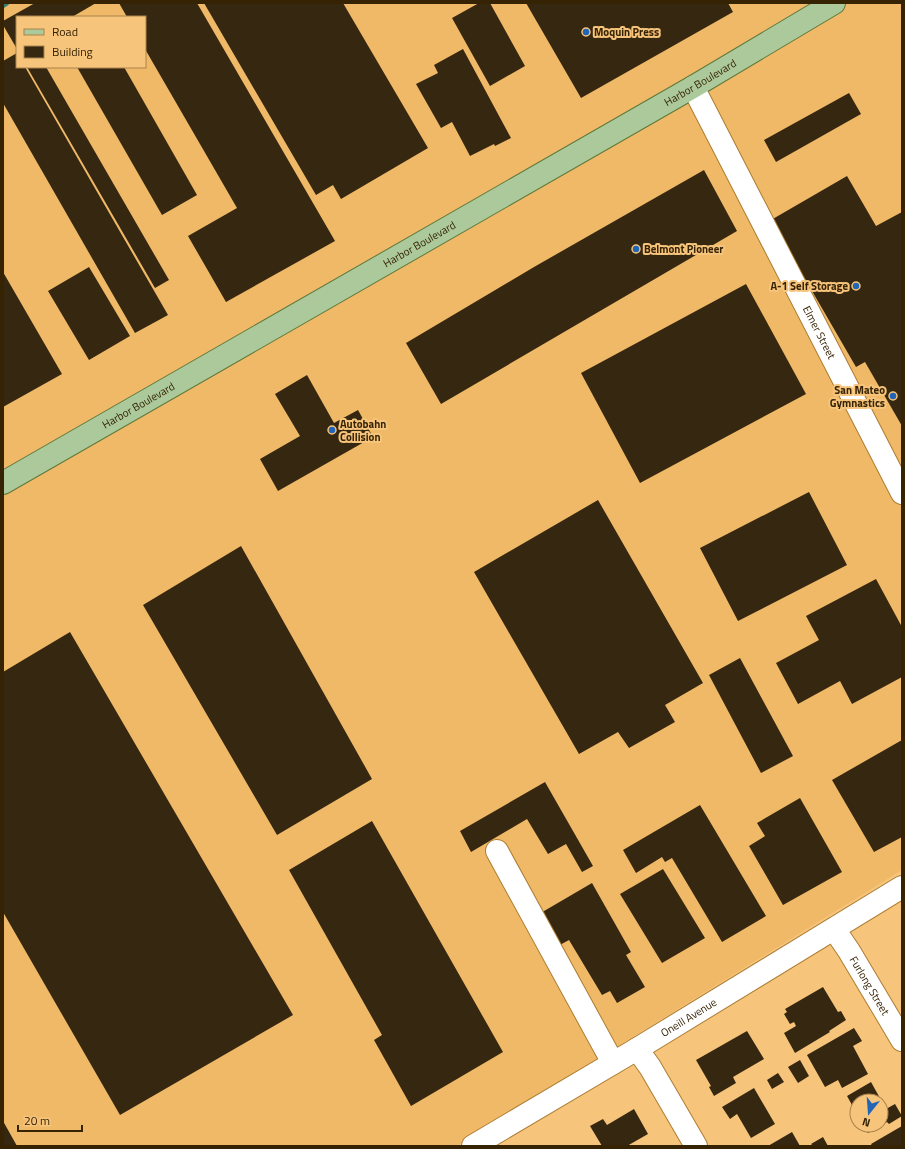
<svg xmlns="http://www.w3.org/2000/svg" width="905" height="1149" viewBox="0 0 905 1149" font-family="'Titillium Web',sans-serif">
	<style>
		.built { fill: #f0b968; fill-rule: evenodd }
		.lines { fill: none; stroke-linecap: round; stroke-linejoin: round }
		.stream { stroke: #377a70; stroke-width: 6 }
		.building { fill: #362710 }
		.minor-casing { stroke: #ac7d33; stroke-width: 24 }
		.major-casing { stroke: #5e783a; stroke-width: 24 }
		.minor { stroke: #fff; stroke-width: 22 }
		.major { stroke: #abc99a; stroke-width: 22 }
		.poi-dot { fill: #2165b6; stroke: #f7c47c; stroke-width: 1.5 }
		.labels { text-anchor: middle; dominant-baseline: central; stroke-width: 4; stroke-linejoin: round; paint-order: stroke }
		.poi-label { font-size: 11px; font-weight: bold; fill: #362304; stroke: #f7c47c; text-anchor: start }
		.street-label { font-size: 11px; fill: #362304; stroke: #f7c47c }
	</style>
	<rect width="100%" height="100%" fill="#f7c47c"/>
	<!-- built -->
	<path class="built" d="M3 3H902V870L457 1146H3ZM17 17H145V67H17Z"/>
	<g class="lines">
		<!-- stream -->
		<path class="stream" d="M3 5 6 3"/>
	</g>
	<!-- building -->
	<path class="building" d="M35 3H96L72 17H17V49L3 25V21Z
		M119 3H197L335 241 226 302 188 236 237 208 145 49V17H127Z
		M204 3H343L428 148 341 199 333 185 316 195Z
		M479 3H490L525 66 490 86 452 18Z
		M526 3H728L733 12 581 98Z
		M463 49 511 138 495 146 494 144 470 156 452 122 441 128 416 84 438 73 434 65Z
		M17 53V67H25L168 315 135 333 3 103V61Z
		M27 67H46L169 280 155 288Z
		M77 67H124L197 195 162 215Z
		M849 93 861 114 776 162 764 140Z
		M704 170 737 231 441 404 406 343 534 267Z
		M847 176 876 226 902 212V426L865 362 856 367 771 220Z
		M89 267 130 336 89 360 48 291Z
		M3 272 62 374 3 407Z
		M746 284 806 394 640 483 581 373Z
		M307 375 334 423 358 410 373 437 278 491 260 459 300 436 275 394Z
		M809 492 847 565 738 621 700 548Z
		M598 500 703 683 665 705 675 722 629 748 618 732 579 754 474 572Z
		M241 546 372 779 277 835 143 605Z
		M876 579 902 627V677L852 704 840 681 798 704 776 663 819 640 806 616Z
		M70 632 293 1015 120 1115 3 912V672Z
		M740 658 793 756 761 773 709 675Z
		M902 740V837L874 852 832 780Z
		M545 782 593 866 582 872 566 844 548 854 527 819 471 852 460 831Z
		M800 798 842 872 783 905 749 846 765 836 757 823Z
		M700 805 766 916 722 942 672 858 665 862 662 857 636 873 623 850Z
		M372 821 503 1052 411 1106 374 1040 382 1035 289 870Z
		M663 869 705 938 662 963 620 894Z
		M592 883 631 952 626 955 645 987 617 1003 610 991 602 995 569 940 558 946 539 914Z
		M823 987 838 1012 841 1011 846 1020 829 1031 830 1032 795 1053 784 1033 796 1026 794 1022 790 1024 784 1014 787 1012 785 1009Z
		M854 1028 862 1041 853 1046 868 1074 842 1088 838 1080 825 1087 807 1055Z
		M747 1031 764 1059 733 1077 736 1083 714 1096 709 1087 711 1086 696 1060Z
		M800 1060 809 1076 798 1083 788 1067Z
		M778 1073 784 1082 772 1089 767 1080Z
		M871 1082 886 1109 895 1104 902 1116 889 1124 887 1122 868 1133 863 1125H881V1101H857V1114L847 1096Z
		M754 1088 775 1124 751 1138 737 1114 730 1119 722 1107Z
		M634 1109 648 1134 627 1146H602L590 1126 603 1119 607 1125Z
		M3 1121 17 1146H3Z
		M902 1126V1146H872L871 1144Z
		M792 1132 800 1146H768Z
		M823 1137 828 1146H813L811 1144Z"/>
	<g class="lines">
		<!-- minor casing -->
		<g class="minor-casing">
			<g id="minor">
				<path id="s1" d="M693 87 902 493"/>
				<path d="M497 851 613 1063"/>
				<path id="s2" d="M834 929 849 951 902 1040"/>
				<path d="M637 1049 650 1067 696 1146"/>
				<path id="s3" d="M473 1146 637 1049 902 887"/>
			</g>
		</g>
		<!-- major casing -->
		<g class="major-casing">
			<g id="major">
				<path id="s4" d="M3 483 693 87 834 3"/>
			</g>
		</g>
		<!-- minor -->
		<use href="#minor" class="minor"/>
		<!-- major -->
		<use href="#major" class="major"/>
	</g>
	<!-- markers -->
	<g class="poi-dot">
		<circle cx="586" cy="32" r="4"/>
		<circle cx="636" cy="249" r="4"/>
		<circle cx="856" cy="286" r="4"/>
		<circle cx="893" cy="396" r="4"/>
		<circle cx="332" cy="430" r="4"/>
	</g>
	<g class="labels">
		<!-- poi labels -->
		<g class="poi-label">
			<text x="594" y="32">Moquin Press</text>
			<text x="644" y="249">Belmont Pioneer</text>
			<text x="848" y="286" text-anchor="end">A-1 Self Storage</text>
			<text x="885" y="390" text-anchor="end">San Mateo<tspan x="885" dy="13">Gymnastics</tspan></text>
			<text x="340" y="424">Autobahn<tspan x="340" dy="13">Collision</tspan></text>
		</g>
		<!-- street labels -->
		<g class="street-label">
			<text stroke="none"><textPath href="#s4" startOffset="804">Harbor Boulevard</textPath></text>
			<text stroke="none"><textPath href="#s4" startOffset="480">Harbor Boulevard</textPath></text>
			<text stroke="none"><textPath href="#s1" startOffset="276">Elmer Street</textPath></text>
			<text stroke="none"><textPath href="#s4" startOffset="156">Harbor Boulevard</textPath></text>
			<text stroke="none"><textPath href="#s2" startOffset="67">Furlong Street</textPath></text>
			<text stroke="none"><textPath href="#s3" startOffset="251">Oneill Avenue</textPath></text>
		</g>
	</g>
	<!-- border -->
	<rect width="905" height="1149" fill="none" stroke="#362304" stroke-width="8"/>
	<!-- legend -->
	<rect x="16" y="16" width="130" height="52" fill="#f7c47c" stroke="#aa844c"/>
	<rect x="24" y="29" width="20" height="6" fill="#abc99a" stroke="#aa844c"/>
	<text x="52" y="36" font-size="12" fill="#362304">Road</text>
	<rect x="24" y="46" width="20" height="12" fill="#362710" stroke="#aa844c"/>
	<text x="52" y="56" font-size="12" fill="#362304">Building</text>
	<!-- north arrow -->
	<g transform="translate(869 1113) rotate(197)"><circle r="19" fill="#f7c47c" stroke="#aa844c"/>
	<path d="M0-3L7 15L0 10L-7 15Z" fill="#2165b6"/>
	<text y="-6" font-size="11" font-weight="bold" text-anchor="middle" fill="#362304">N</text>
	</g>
	<!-- scale -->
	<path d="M18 1125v6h64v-6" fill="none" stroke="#362304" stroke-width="2"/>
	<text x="24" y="1125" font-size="12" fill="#362304" stroke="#f7c47c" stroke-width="3" paint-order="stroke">20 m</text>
</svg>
